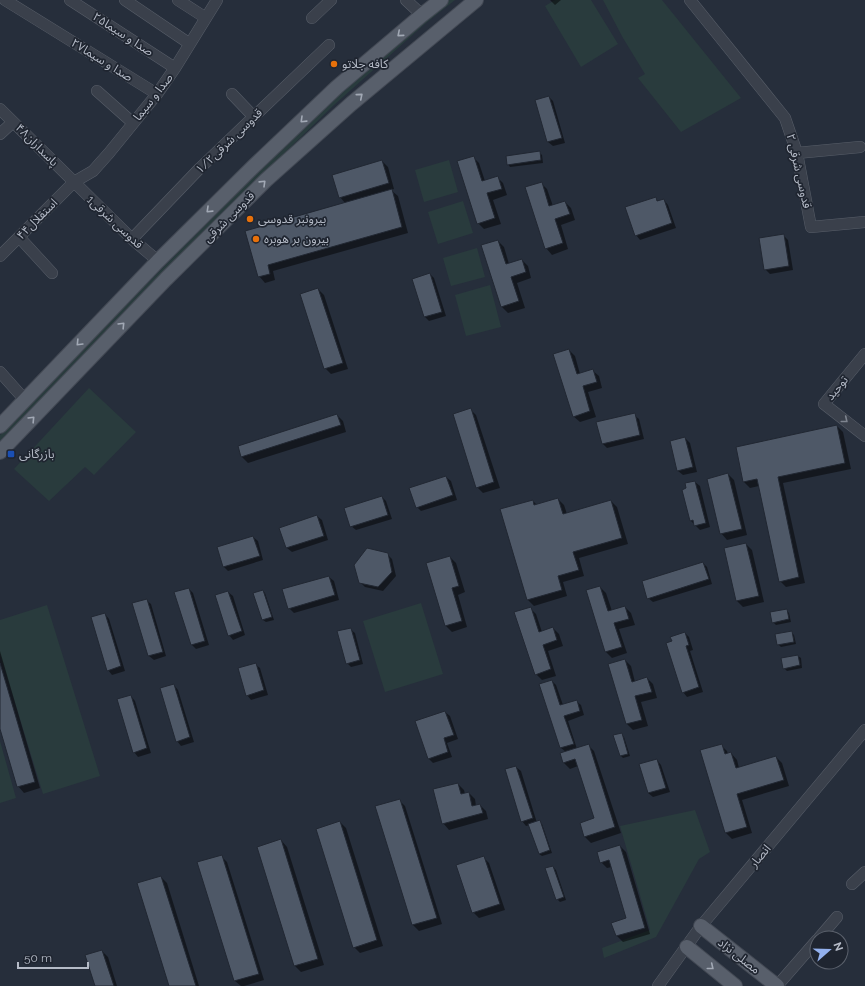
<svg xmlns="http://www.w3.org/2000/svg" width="865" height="986" viewBox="0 0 865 986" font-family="Raleway,'Noto Sans Arabic',sans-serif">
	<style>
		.green { fill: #293b3d }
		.shadow { fill: #0007 }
		.building { fill: #4e5867; stroke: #212732 }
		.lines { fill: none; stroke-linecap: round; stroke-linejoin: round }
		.minor-casing { stroke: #585e69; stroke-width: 12 }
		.major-casing { stroke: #434954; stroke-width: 16 }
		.minor { stroke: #3a404b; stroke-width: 11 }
		.major { stroke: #585f6b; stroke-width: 14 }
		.oneway { stroke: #a2a9b5 }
		.oneway2 { stroke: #7e848f }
		.food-dot { fill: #e8710a; stroke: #1f2530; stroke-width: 1.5 }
		.transit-dot { fill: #1a4fb4; stroke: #1f2530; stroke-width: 1.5 }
		.labels { text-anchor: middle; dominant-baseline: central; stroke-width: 3.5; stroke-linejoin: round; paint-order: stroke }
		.street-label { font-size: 12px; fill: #b5bbc7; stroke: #1f2530 }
		.poi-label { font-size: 12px; fill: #b5bbc7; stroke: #1f2530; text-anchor: start }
	</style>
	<rect width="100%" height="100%" fill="#262e3b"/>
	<!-- green -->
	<path class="green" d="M447 0H455L426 23 334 105 189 246 0 441V435L52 380 247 183 356 78Z
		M555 0H591L618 44 581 67 545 6Z
		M603 0H662L741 98 681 132 638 78 645 74 623 38Z
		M449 160 458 192 424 202 415 170Z
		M463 201 473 233 438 244 428 212Z
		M477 248 485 277 451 286 443 258Z
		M490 285 501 327 466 336 455 295Z
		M89 388 136 432 94 475 85 467 49 501 14 469Z
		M421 603 443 674 385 692 363 621Z
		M47 605 100 776 43 794 0 654V620Z
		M0 741 16 798 0 803Z
		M695 810 710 852 699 859 656 937 604 958 602 948 650 930 620 826Z"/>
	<!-- shadow -->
	<path class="shadow" d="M550 0H561L555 5Z
		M549 97 553 101 565 143 553 146 548 142 536 101Z
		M539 152 542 155 543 163 510 167 508 164Z
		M473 157 479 163 485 181 497 177 503 183 507 195 493 200 501 224 484 229 478 223Z
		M382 161 388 167 394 189 391 190 398 196 408 233 273 271 275 280 265 283 259 276 246 231 345 203 340 197Z
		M541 183 547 189 553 206 565 202 571 208 575 220 561 225 568 249 552 255 546 248Z
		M655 198 659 202 664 200 668 205 676 228 640 240 636 235Z
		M783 235 788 240 793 270 770 274 765 269Z
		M498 241 504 247 509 264 522 260 528 266 531 278 517 283 525 308 508 313 502 307 483 246Z
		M430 274 434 278 446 316 429 321 425 317 413 279Z
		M318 289 324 295 348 369 331 374 325 368Z
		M569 350 575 356 580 374 592 370 599 376 602 388 588 392 596 417 580 422 573 416Z
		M470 409 476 415 500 488 483 493 477 487Z
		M337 415 343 421 346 432 248 463 242 457 239 447Z
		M634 415 639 419 644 439 607 448 602 443Z
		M837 426 843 432 851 469 783 483 805 583 786 587 780 581 759 486 750 488 744 482Z
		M685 438 690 443 697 472 683 475 678 471 671 442Z
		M728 474 734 480 747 535 727 540 721 533Z
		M446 477 451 481 457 500 421 511 417 507Z
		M695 482 700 486 710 527 700 530 691 521 683 491Z
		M382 497 386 501 392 519 356 530 351 526Z
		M558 499 564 505 567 514 611 501 617 507 628 544 579 558 584 576 563 582 567 596 534 606 528 600 533 501 537 505Z
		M317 516 322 520 328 540 292 552 287 548 281 528Z
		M253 537 258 541 263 560 228 571 224 567Z
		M746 544 752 550 764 602 743 607 737 601 725 549Z
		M387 554 392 559 396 576 383 591 365 587 360 582Z
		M450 557 456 563 465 592 458 595 467 627 452 632 446 626Z
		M703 563 707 567 712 584 653 602 648 598Z
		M329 577 334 581 339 600 294 613 289 608Z
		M600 587 606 593 612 611 625 607 631 613 635 625 619 629 627 653 612 658 606 652Z
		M189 589 193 593 209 645 196 649 192 645Z
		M263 591 265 593 274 620 266 622 263 620Z
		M228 592 233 596 245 635 233 640 229 635Z
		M146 600 151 604 166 656 154 660 149 656 133 604Z
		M530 608 536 614 542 632 553 628 559 634 563 646 548 651 556 676 542 680 536 674Z
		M786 610 789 613 791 622 776 625 773 622Z
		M105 614 109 619 125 671 112 675 108 670Z
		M350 629 355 633 363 664 351 667 347 663Z
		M791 632 794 635 796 644 781 647 778 644Z
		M685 633 689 637 693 650 690 651 703 692 687 697 683 692 673 642Z
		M0 651 40 788 24 793 18 786 0 725Z
		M798 656 801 658 802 668 787 671 784 668Z
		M625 660 631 666 635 682 647 678 653 684 657 698 641 702 648 726 633 730 627 724Z
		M255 664 260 668 268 695 251 700 247 695Z
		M552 681 556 685 563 705 576 701 581 705 584 715 568 721 577 749 588 745 594 751 621 833 591 843 585 837 581 823 595 819 578 766 570 769 564 763 561 754 566 752 561 748 540 684Z
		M174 685 178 690 194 742 181 746 177 741Z
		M131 696 135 701 151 753 138 757 134 752Z
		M445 712 450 716 458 739 447 743 452 757 433 763 429 759 416 722Z
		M621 734 624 737 630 756 623 758 621 756Z
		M721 745 727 751 728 754 731 753 737 760 739 768 776 757 782 763 789 786 742 800 752 833 732 839 726 833 701 751Z
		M657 760 661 765 670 792 653 797 648 793Z
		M516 767 521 771 537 823 539 822 542 824 552 853 542 856 539 854 530 825 526 826 522 821Z
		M458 784 464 790 465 794 469 793 475 799 476 806 480 805 486 811 488 819 449 830 443 823Z
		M399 800 405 806 442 924 419 931 413 925 376 807Z
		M340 822 346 828 383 946 360 953 354 947Z
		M281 840 287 847 324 965 301 972 295 966Z
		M620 846 626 852 650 934 623 942 617 936 627 919 612 867 607 868 601 862Z
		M221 856 227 862 264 980 244 986H241L235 981 199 863Z
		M483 857 489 863 505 910 479 918 473 912Z
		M553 867 556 870 566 900 560 902 557 899Z
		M161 877 167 883 199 986H170Z
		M102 951 108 957 117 986H96Z"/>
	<!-- building -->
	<path class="building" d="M549 96 562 138 547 142 535 100Z
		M540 151 541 160 507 165 506 156Z
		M474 156 482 181 498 176 502 189 487 193 495 218 477 224 457 161Z
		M382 160 389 183 339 198 332 175Z
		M542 182 549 206 565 201 570 214 555 219 563 243 545 249 525 187Z
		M392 189 402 227 268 265 270 274 258 277 245 231Z
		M656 197 657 201 664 199 672 223 635 236 625 207Z
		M784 234 789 266 764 270 759 238Z
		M498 240 506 264 522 259 526 272 511 277 519 301 501 307 481 245Z
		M430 273 442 312 424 317 412 279Z
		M318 288 343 363 324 369 300 294Z
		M569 349 577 374 593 369 597 382 583 386 590 411 573 417 553 354Z
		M471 408 494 482 476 488 453 414Z
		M635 413 640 435 602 444 596 422Z
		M337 414 341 425 241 457 238 446Z
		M837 425 845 463 778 477 799 577 779 582 757 479 743 482 736 447Z
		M685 437 693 467 677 471 670 441Z
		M728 473 742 529 720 534 707 479Z
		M446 476 453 495 416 508 409 488Z
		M695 481 706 523 694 526 693 520 690 521 682 490 686 488 685 483Z
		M382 496 388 515 350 527 344 508Z
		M558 498 563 514 611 500 622 538 573 552 579 570 558 576 562 590 527 600 500 509 533 500 534 505Z
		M317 515 324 536 286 548 279 528Z
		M253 536 260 556 223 567 217 547Z
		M746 543 759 596 736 601 724 548Z
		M367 548 388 553 392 572 378 587 359 583 354 565Z
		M450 556 459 586 452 588 462 621 445 626 426 563Z
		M703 562 709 579 647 599 642 581Z
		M329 576 335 595 288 609 282 589Z
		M600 586 608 611 625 606 629 619 614 623 622 647 605 652 586 590Z
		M189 588 205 641 191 645 174 592Z
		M263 590 272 617 262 620 253 593Z
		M228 591 242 631 228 636 215 595Z
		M147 599 163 652 148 656 132 603Z
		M531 607 539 632 553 627 557 640 543 645 551 669 535 675 514 612Z
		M787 609 789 619 772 623 770 612Z
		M105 613 121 666 107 671 91 617Z
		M351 628 360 660 346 664 337 631Z
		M792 631 794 642 777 645 775 634Z
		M685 632 689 645 686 646 699 687 682 693 666 643 672 641 670 637Z
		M798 655 800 665 783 669 781 658Z
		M625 659 632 682 647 677 652 692 635 696 642 720 626 724 608 664Z
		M0 663 35 782 17 787 0 729Z
		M256 663 264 690 246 696 238 668Z
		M552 680 560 705 577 700 580 711 564 716 574 744 560 748 539 684Z
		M174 684 190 737 176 742 160 688Z
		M131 695 147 748 133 753 117 699Z
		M445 711 454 735 444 738 448 752 428 759 415 721Z
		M622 733 628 754 620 756 613 735Z
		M589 744 615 827 584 837 580 823 594 818 575 759 563 763 560 753Z
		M722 744 725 754 731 752 736 768 776 756 784 780 737 794 747 827 725 833 700 750Z
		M657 759 666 788 648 793 639 764Z
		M516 766 533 818 521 822 505 769Z
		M458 783 461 794 469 792 472 806 480 804 483 813 442 824 433 789Z
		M400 799 437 918 412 925 375 806Z
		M540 820 550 850 539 854 528 824Z
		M340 821 377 940 353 948 316 829Z
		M281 839 318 959 294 966 257 847Z
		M620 845 645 928 616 936 611 923 626 918 609 860 600 863 597 852Z
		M222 855 259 974 234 981 197 862Z
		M484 856 500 904 472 913 456 865Z
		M553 866 564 897 556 900 545 868Z
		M161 876 196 986H169L137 883Z
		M102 950 114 986H95L85 955Z"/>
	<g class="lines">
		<!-- minor casing -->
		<g class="minor-casing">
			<path id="minor" d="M5 0 157 94
				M70 0 175 68
				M125 0 190 44
				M178 0 206 18
				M406 0 422 15
				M690 0 785 118 797 153 811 227 865 222
				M312 18 331 0
				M97 91 133 123
				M232 94 254 117
				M0 109 132 239 158 261
				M0 134 13 122
				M797 153 860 147
				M19 237 52 273
				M132 239 200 168 329 45
				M0 256 74 182 93 171 109 153 157 94 175 68 217 0
				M865 354 824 404 865 436
				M0 372 25 400
				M852 884 865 872
				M819 938 837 917
				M658 986 701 926 865 730
				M777 986 817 940"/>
		</g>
		<!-- major casing -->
		<g class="major-casing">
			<path id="major" d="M0 426 158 261 254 166 337 87 422 15 441 0
				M0 452 166 279 266 180 351 104 476 0
				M701 926 777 986
				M687 947 735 986"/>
		</g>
		<!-- minor -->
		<use href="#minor" class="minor"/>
		<!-- major -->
		<use href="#major" class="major"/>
	</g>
	<!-- one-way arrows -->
	<defs><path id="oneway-chevron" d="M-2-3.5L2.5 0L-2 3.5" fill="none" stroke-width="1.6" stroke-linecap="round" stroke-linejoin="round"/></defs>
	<g class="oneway">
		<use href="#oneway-chevron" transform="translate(400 34) rotate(139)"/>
		<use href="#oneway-chevron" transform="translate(360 96) rotate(-40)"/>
		<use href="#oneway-chevron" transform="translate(303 120) rotate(136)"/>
		<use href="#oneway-chevron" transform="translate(263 183) rotate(-44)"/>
		<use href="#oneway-chevron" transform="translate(209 210) rotate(136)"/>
		<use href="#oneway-chevron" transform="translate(122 325) rotate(-46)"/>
		<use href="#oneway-chevron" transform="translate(79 343) rotate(134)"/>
		<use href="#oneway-chevron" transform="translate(32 419) rotate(-46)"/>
		<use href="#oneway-chevron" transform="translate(711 967) rotate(39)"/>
	</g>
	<use class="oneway2" href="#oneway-chevron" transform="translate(845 420) rotate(39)"/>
	<!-- markers -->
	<g class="food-dot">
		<circle cx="334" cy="64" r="4"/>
		<circle cx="250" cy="219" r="4"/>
		<circle cx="256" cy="239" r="4"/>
	</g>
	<rect class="transit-dot" x="7" y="450" width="8" height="8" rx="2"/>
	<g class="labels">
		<!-- street labels -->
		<g class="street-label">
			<text transform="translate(123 34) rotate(33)">صدا و سیما۲۵</text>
			<text transform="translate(102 60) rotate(32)">صدا و سیما۲۷</text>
			<text transform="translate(153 97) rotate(-52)">صدا و سیما</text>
			<text transform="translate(229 141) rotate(-44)">قدوسی شرقی۱/۲</text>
			<text transform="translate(37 145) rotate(45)">پاسداران۴۸</text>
			<text transform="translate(799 171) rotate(77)">قدوسی شرقی ۲</text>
			<text transform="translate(229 217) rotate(-45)">قدوسی شرقی</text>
			<text transform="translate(37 219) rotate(-45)">استقلال۴۴</text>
			<text transform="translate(115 222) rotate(43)">1قدوسی شرقی</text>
			<text transform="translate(837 388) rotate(-51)">توحید</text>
			<text transform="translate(760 856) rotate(-50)">انصار</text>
			<text transform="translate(739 956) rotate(38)">مصلی نژاد</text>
		</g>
		<!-- poi labels -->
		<g class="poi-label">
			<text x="342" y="64">کافه جلاتو</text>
			<text x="258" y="219">بیرونبر قدوسی</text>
			<text x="264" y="239">بیرون بر هوبره</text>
			<text x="19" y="454">بازرگانی</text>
		</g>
	</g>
	<!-- north arrow -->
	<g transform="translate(829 950) rotate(70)"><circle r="19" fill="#1f2530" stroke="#5b616c"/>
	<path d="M0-3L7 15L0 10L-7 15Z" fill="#93b1ee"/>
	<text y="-6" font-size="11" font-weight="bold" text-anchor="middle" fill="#b5bbc7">N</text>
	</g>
	<!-- scale -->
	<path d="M18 962v6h70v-6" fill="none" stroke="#b5bbc7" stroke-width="2"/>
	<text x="24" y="962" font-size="12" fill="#b5bbc7" stroke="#1f2530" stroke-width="3" paint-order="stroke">50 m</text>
</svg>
